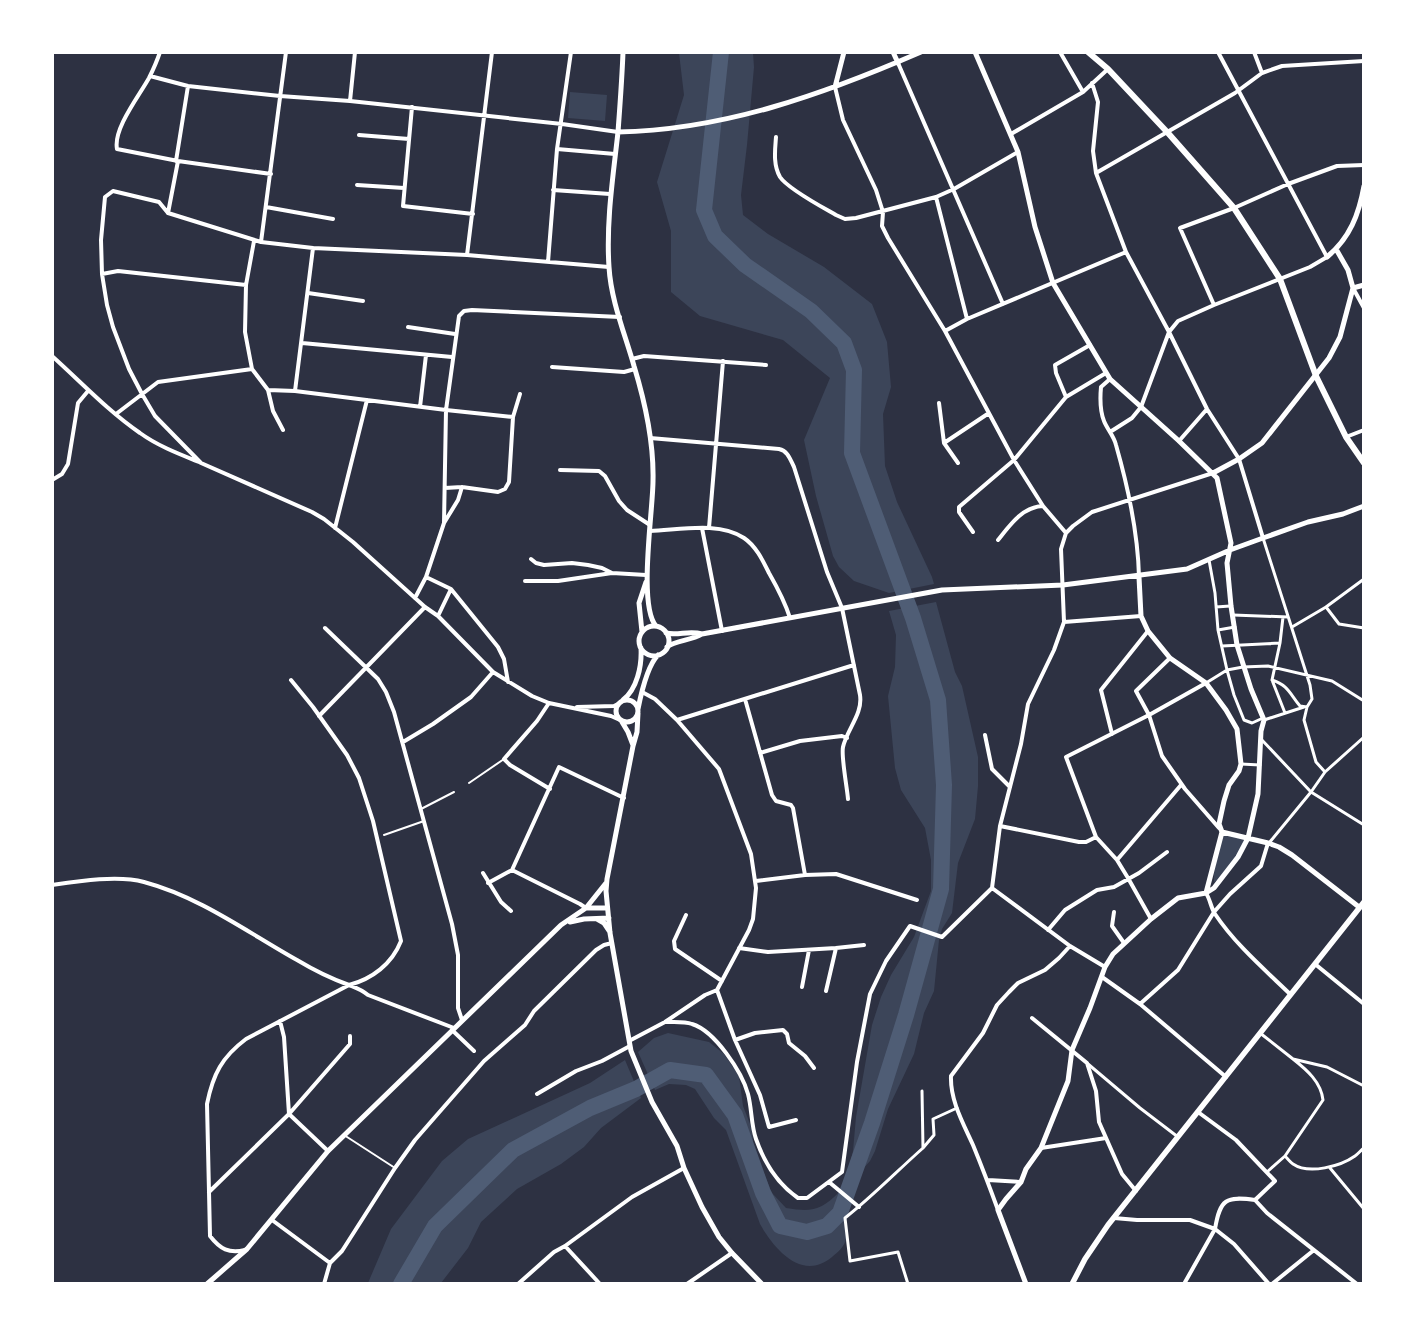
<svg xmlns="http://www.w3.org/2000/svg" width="1416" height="1336" viewBox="0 0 1416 1336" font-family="'Open Sans',sans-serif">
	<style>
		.green { fill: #3c4559 }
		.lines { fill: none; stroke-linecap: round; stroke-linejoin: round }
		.river { stroke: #4f5d75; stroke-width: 16 }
		.service { stroke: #fff; stroke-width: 2 }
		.pedestrian { stroke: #fff; stroke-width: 3 }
		.minor { stroke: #fff; stroke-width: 4 }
		.tertiary { stroke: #fff; stroke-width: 5 }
		.secondary { stroke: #fff; stroke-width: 5.5 }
		.primary { stroke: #fff; stroke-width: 6 }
	</style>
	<rect width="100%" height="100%" fill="#2d3142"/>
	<!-- green -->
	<path class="green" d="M679 53H753L754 67 747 145 741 195 743 215 768 234 824 267 872 304 887 342 891 387 883 414 885 466 897 502 932 577 934 584 889 593 854 581 839 567 833 556 816 496 804 440 830 378 783 340 700 316 671 292V231L657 182 684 95Z
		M570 92 607 95 605 121 568 118Z
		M936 602 955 672 962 686 978 757V786L975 819 958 863 952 913 942 929 939 940 934 991 924 1013 914 1054 888 1109 875 1151 870 1161 861 1171 851 1199 841 1190 848 1172 853 1151 856 1117 872 1025 881 997 891 975 914 937 931 891V860L925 828 901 790 895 768 888 696 895 667 896 635 889 611Z
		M1222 833 1246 839 1237 856 1218 880 1214 882V874Z
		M668 1033 709 1042 724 1054 739 1076 743 1106 752 1129 753 1143 757 1157 772 1193 786 1208C811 1212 821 1211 839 1192L851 1201C849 1207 846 1214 845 1220 845 1226 848 1233 846 1239 845 1246 837 1253 832 1257 802 1282 774 1249 760 1224L726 1130 714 1118 695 1089 686 1085 669 1084 655 1090 638 1052 654 1038Z
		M625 1060 641 1098 601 1128 584 1147 561 1164 517 1189 481 1222 468 1248 441 1283H368L391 1229 442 1161 468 1139 590 1083Z"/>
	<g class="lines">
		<!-- river -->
		<path class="river" d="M401 1284 435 1226 513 1150 590 1108 636 1089 670 1070 706 1075 735 1115 763 1193 780 1226 807 1232 827 1226 840 1213 872 1123 906 1015 941 889 944 785 938 700 913 618 852 453 854 370 844 343 811 311 745 265 715 236 704 210 721 52"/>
		<!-- service -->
		<path class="service" d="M469 783 504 759
			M421 809 454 792
			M384 835 424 821
			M344 1135 395 1168"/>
		<!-- pedestrian -->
		<path class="pedestrian" d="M1263 538 1310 685 1312 699 1307 707 1304 720 1316 762 1325 772
			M1209 560 1215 593 1218 630 1227 670 1234 695 1244 720 1252 723 1263 718
			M1216 607 1230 606
			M1326 607 1339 624 1364 628
			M1233 615 1288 617
			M1283 617 1280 643 1272 680 1285 713
			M1292 627 1326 607 1364 579
			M1218 630 1235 627
			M1222 646 1280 643
			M1272 680C1288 685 1290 694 1300 706L1307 707
			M1206 683 1227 670 1243 667 1268 666 1332 681 1364 701
			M1264 720 1304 707
			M1261 739 1311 792 1364 825
			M1241 764 1260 765
			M1269 843 1311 792 1325 772 1364 737
			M1260 1033 1293 1059 1327 1067 1364 1086
			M1088 1064 1140 1108 1178 1137
			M923 1148 934 1135 933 1119 957 1108
			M1285 1156C1287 1158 1290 1162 1293 1164 1309 1175 1341 1166 1355 1156 1358 1154 1361 1150 1364 1148
			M1330 1168 1364 1209
			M1267 1172 1285 1156 1323 1100C1321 1082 1307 1070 1293 1059
			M908 1284 898 1252 850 1261 845 1218C873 1196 897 1171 923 1148L922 1091"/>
		<!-- minor -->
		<path class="minor" d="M160 52C157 61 153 70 149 78 139 96 113 129 117 149L178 161 271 174
			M1060 52 1083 92
			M1254 52 1262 73
			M898 63 1003 304
			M150 76 188 86 280 96 350 101 562 124 618 132
			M1092 83 1098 102 1093 151 1096 173 1126 252 1169 332 1207 409 1239 459 1263 538
			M835 87 843 120 876 190 883 212 882 226 888 238 945 331 1014 460 1043 506 1066 533
			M350 101 355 52
			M412 107 403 206 473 214
			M1011 134 1083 92 1108 69
			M359 135 409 139
			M776 137C775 150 773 165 780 177 788 189 822 207 836 215L845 219 856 218 936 197 954 189 1018 152
			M557 149 615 154
			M176 161 188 86
			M1096 173 1235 93 1262 73 1282 66 1364 61
			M357 185 404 188
			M553 190 610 194
			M936 197 967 319
			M266 207 333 219
			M168 213 178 161
			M254 241 246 285 245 332 252 369 268 390 273 411 283 430
			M261 242 286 52
			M467 255 492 52
			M548 262 557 149 571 52
			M609 267 467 255 313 248 261 242 168 213 159 202 113 191 105 197 101 240 102 274 107 305 113 327 129 369 142 394 155 416 201 463 312 512 324 519 353 542 425 607 438 616 493 672 532 696 549 703 611 716 620 720
			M102 274 118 271 246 285
			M1353 288 1364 308
			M308 293 363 301
			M1214 305 1180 228 1234 208 1288 184 1337 166 1364 165
			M408 327 455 334
			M945 331 967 319 1126 252
			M302 343 452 357
			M52 356C81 382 108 411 140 433 158 446 179 454 199 462
			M632 359 644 356 766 365
			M552 367 624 372 635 369
			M1110 379 1101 387C1100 398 1100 411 1104 421 1107 429 1114 436 1116 445 1128 487 1138 532 1139 577
			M268 390 295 391 446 410 513 417
			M295 391 313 248
			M1066 397 1056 373 1055 365 1090 345
			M939 403 944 443 958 463
			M420 407 426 355
			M116 414 158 382 252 369
			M1110 432 1132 418 1141 407 1169 332 1178 321 1214 305 1310 267 1327 257 1218 52
			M1346 437 1364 430
			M650 438 779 449C788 451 790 459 794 467L827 572 842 608 860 695C863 714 847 729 843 747 841 756 847 787 848 799
			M1179 441 1207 409
			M944 443 989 413
			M560 470 599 471 605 476 619 501 627 510 650 525
			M52 480 62 474 68 464 78 403 88 391
			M445 488 462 487 498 492 505 489 509 482 513 417 520 394
			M444 523 458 500 462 487
			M335 528 367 400
			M702 528 722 631
			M709 528 723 361
			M650 531C679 530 719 521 744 538 756 546 763 561 769 573 777 587 785 602 790 618
			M973 532 959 512V507L1014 460 1066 397 1106 373
			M998 540C1010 525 1022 507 1043 506
			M531 559 536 563 544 565 572 563 588 565 602 568 612 573 646 575
			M426 577 451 589 498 647 504 659 508 682
			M525 581H558L612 573
			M415 598 426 577 444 523 446 410 459 316 464 311 472 310 620 317
			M438 616 451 589
			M1064 622 1141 616
			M325 628 378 679 386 692 394 712 452 924 458 955V1008L462 1020
			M1170 658 1136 691 1149 715 1162 756 1185 789 1219 828
			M745 699 772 795 776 801 791 805 793 808 805 875
			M549 703 537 721 504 759 510 765 550 789
			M577 707 614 706 618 704
			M319 716 425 607
			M677 720 854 665
			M1112 734 1101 690 1148 631
			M985 735 992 769 1010 787
			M403 742 433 724 471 697 493 672
			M760 753 800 741 842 736 847 738
			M1000 826 1079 842H1086L1096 837
			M1117 860 1181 785
			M512 870 580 904 586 908
			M483 873 501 902 511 911
			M756 881 805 875 836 874 917 900
			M488 883 512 870 559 767 624 798
			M52 885C79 881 118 875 144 882 200 897 247 932 297 960 312 969 332 979 349 985 357 988 361 989 368 995L454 1028
			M992 888 1000 826 1021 744 1028 704 1054 650 1064 622 1061 549 1066 533 1073 526 1092 512 1213 473
			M992 888 1070 946 1105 967
			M1206 893C1210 899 1211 908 1215 914 1235 944 1264 969 1290 994
			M1114 912 1112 926 1124 943
			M686 915 674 941 675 949 722 981
			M1151 919 1128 878 1117 860 1096 837 1066 757 1149 715 1206 683
			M1048 930 1065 910 1097 890 1114 887 1139 873 1167 852
			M739 948 768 952 836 948 864 945
			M1315 964 1364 1004
			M1102 977 1140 1004 1226 1077
			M802 987 809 950
			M717 990 735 1040 760 1095 769 1127 796 1120
			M826 991 836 948
			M1140 1004 1178 970 1214 912 1230 894 1261 866 1268 843
			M1032 1018 1087 1063 1096 1091 1099 1122 1122 1174 1136 1191
			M280 1021 284 1037 289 1114 328 1151
			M665 1022C674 1022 684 1021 692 1024 715 1031 742 1072 748 1094 752 1109 751 1125 756 1139 764 1162 778 1184 798 1198H807L842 1172 857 1062 870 994 886 961 910 926 942 937 992 888
			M452 1030 474 1051
			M735 1040 755 1033 783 1030 787 1034 789 1043 805 1056 814 1068
			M629 1041 665 1022 705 995 717 990 749 930 753 919 756 888 751 854 719 769 677 720 655 699 642 692
			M537 1094 576 1071 602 1061 630 1046
			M1041 1148 1106 1138
			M988 1180 1021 1182
			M829 1182 859 1207
			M209 1192 289 1114 350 1044V1036
			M1255 1200 1267 1213 1357 1284
			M998 1210C990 1188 982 1167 973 1145 963 1123 950 1100 951 1076L983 1033 997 1005 1009 992 1018 983 1045 970 1059 958 1070 946
			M1114 1218 1137 1220H1190L1215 1229C1220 1199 1226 1196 1255 1200L1275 1181 1236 1140 1198 1112
			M272 1220 330 1263
			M565 1246 600 1284
			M245 1250C229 1254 220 1249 210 1236L207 1104C213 1074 222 1057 246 1039L349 985C372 979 392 964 401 941L373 821 359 778 347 755 313 707 291 680
			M324 1284 330 1263 342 1251 395 1168 415 1140 484 1061 525 1025 534 1011 596 950 604 945 612 943
			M518 1284 554 1252 565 1246 632 1197 684 1168
			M687 1284 732 1253
			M1184 1284 1215 1229 1234 1244 1269 1284
			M1272 1284 1314 1250"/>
		<!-- tertiary -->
		<path class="tertiary" d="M623 52C622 79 620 105 618 132 613 177 606 222 609 267 611 301 625 334 634 366 645 402 654 443 653 481 653 511 638 605 656 626
			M893 52 898 63
			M975 52 1018 152 1035 227 1053 283 1110 379 1179 441 1217 478 1231 543 1227 563 1231 606 1237 645 1251 689 1264 720 1261 731 1258 794 1248 838 1238 857 1214 888 1206 893 1178 898 1151 919 1113 954 1105 967 1090 1008 1072 1050 1068 1081 1041 1148 1026 1169 1021 1182 1006 1199 998 1210 1026 1284
			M835 87 844 52
			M618 132C724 130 824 94 921 52
			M1327 257C1350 238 1359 214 1364 186
			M1353 288 1364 285
			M1213 473 1239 459 1262 443 1329 358 1340 337 1353 288 1348 270 1336 249
			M1139 577 1141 616 1148 631 1170 658 1206 683 1226 710 1237 729 1241 764 1239 771 1229 785 1224 801 1219 824 1222 832
			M639 641a15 15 0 1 1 30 0a15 15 0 1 1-30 0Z
			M642 632 639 603 646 582
			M666 633C678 636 689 630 702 634
			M667 647C675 640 691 641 702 634L942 590 1063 585 1187 569 1230 550 1263 538 1308 522 1343 514 1364 506
			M616 711a11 11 0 1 1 22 0a11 11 0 1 1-22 0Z
			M623 700C637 689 642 666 641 648
			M638 709C641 694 648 665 658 655
			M638 713 637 732 633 746 607 879 606 891 610 933 631 1051 652 1102 677 1146 684 1168 702 1207 719 1237 732 1253 762 1284
			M622 722 628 732 633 745
			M1222 832 1268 843 1279 847 1292 855 1359 907
			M1206 893 1222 832
			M586 908H607
			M597 919 604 923 610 932
			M570 922 584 919 609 918
			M207 1284 247 1249 328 1151 561 925 586 908 606 883"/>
		<!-- secondary -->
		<path class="secondary" d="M1072 1284 1085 1259 1108 1225 1364 902"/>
		<!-- primary -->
		<path class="primary" d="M1088 52 1108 69 1168 133 1234 208 1280 279 1316 376 1346 437 1364 463"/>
	</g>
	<!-- border -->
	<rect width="1416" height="1336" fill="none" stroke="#ffffff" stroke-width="108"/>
</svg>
